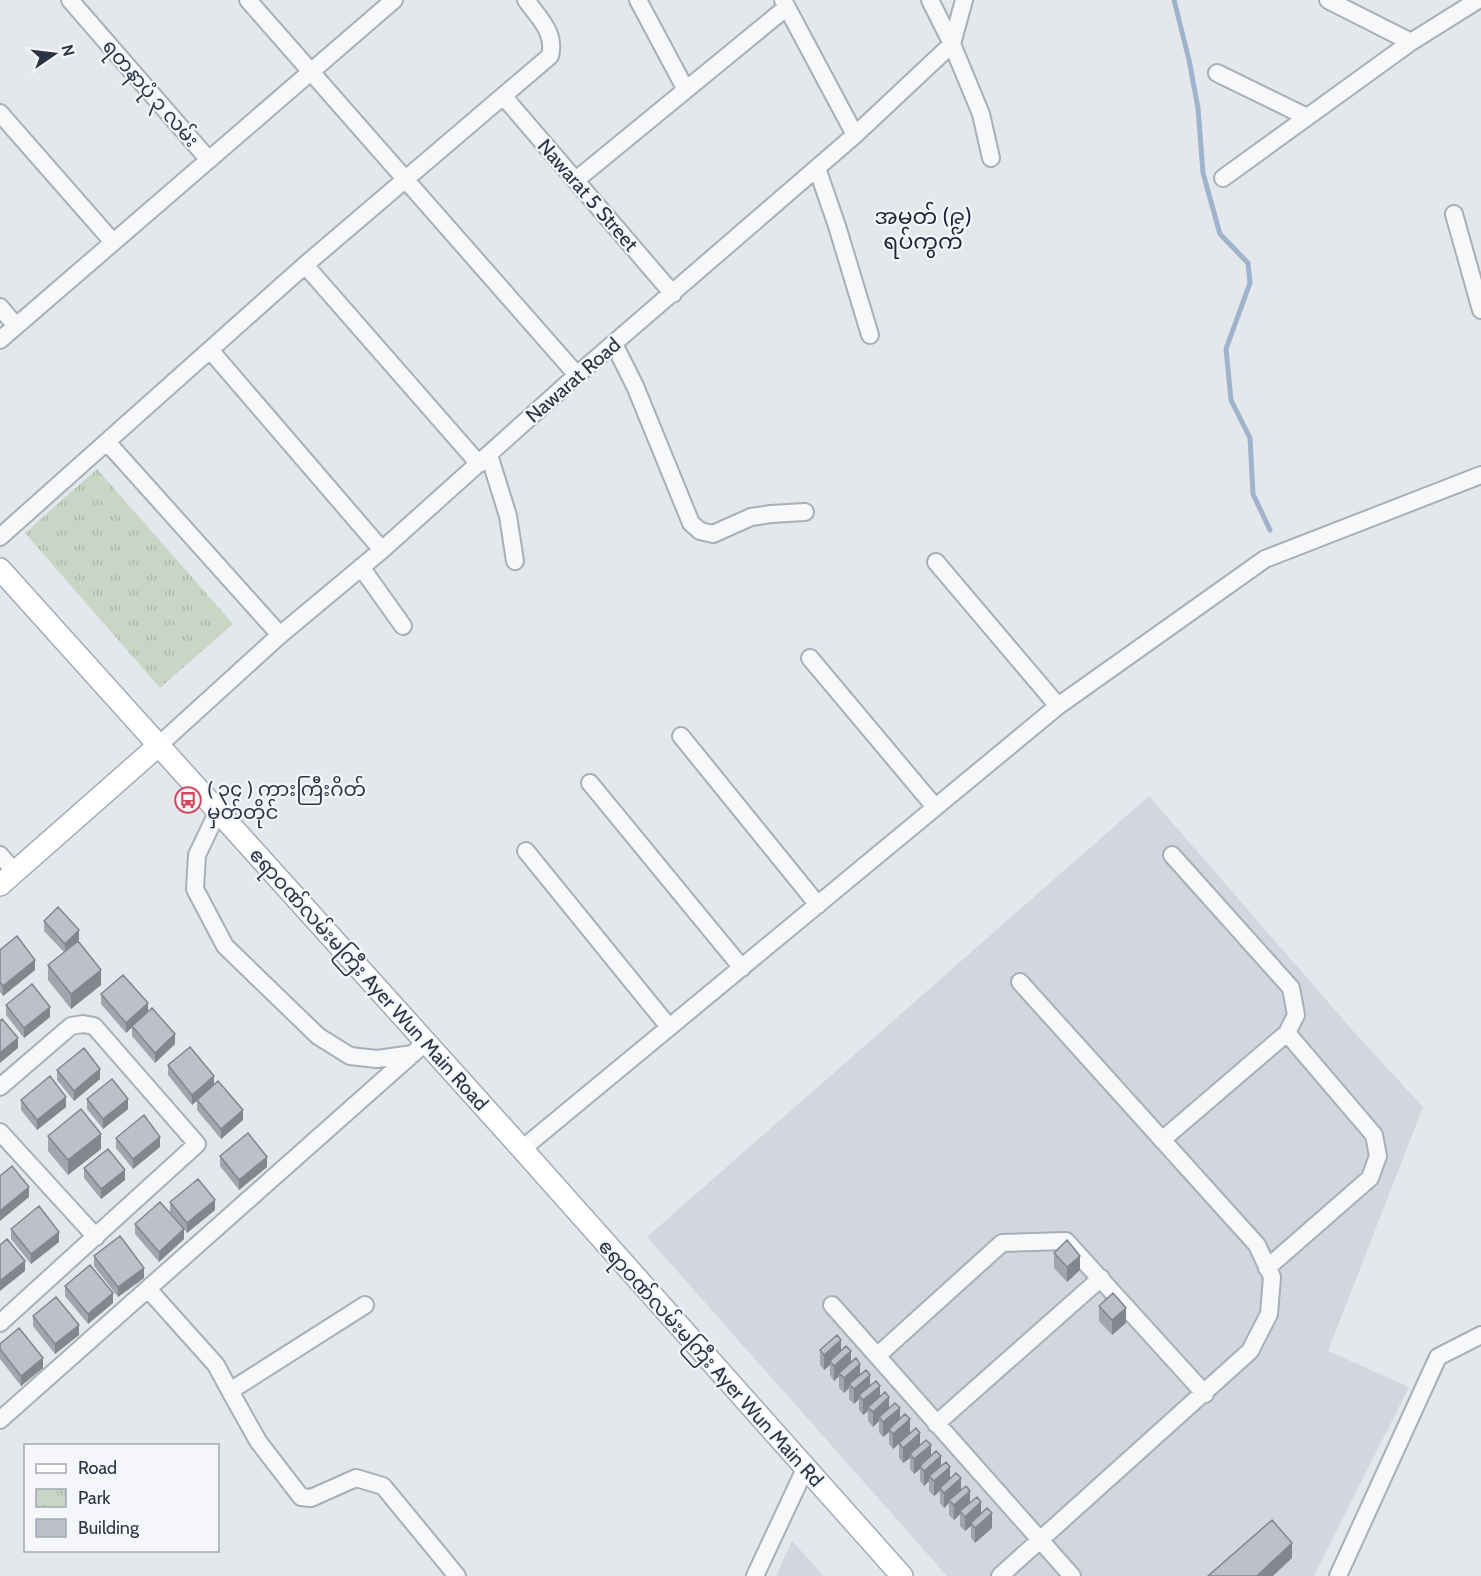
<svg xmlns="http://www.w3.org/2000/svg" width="1481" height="1576" viewBox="0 0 1481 1576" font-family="Cabin,'Noto Sans Myanmar',sans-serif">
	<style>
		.built { fill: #d2d6de }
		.park { fill: url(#park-tufts) }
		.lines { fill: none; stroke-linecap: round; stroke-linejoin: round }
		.stream { stroke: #9fb4cc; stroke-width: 5 }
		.minor-casing { stroke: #a9aeb7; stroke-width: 20 }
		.major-casing { stroke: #a3abb8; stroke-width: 24 }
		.minor { stroke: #f7f8fa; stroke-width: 16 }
		.major { stroke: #fff; stroke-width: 21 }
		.wall { fill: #a1a5ae }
		.shaded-wall { fill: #83868d }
		.building { fill: #bbc0ca; stroke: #83868d; stroke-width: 1.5 }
		.labels { text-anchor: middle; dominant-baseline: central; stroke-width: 4.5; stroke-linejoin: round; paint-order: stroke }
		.street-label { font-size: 20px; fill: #2b3445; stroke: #f4f6f9 }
		.poi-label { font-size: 20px; fill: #2b3445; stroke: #f4f6f9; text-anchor: start }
		.quarter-label { font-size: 22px; fill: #1d2536; stroke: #f4f6f9 }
	</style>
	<defs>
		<pattern id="park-tufts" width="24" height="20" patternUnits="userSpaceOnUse" patternTransform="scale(1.5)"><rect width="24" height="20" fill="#c9d6c5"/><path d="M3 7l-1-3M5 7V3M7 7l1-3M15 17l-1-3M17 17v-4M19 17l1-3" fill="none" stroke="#adb8ab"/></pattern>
	</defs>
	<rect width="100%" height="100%" fill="#e4e7ec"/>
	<!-- built -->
	<path class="built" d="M1149 796 1354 1032 1423 1107 1328 1351 1409 1387 1314 1576H947L647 1237Z
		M792 1541 824 1576H776Z"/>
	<!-- park -->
	<path class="park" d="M97 469 233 624 160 688 25 533Z"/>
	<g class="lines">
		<!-- stream -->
		<path class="stream" d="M1174 0 1189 60 1198 108 1203 173 1220 234 1248 263 1250 283 1226 349 1231 400 1250 438 1253 494 1270 530"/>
		<!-- minor casing -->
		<g class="minor-casing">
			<path id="minor" d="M70 0 209 160
				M248 0 577 375
				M638 0 686 90
				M783 0 855 135
				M930 0 952 44 981 114 991 158
				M1328 0 1411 42
				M1217 73 1307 117
				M504 97 673 294
				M0 113 113 242
				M817 168 837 226 870 335
				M1223 178 1411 42 1478 0
				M576 180 787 7
				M1454 214 1481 310
				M305 265 479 464
				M0 307 16 326
				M0 340 394 0
				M614 344 635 386 691 523 700 531 713 534 751 517 771 514 805 512
				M210 350 382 550
				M107 442 280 635
				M489 455 508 516 515 561
				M0 537 305 265 550 56C556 33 539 18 526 0
				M936 562 1058 706
				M361 567 403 626
				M810 658 935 807
				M681 736 818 905
				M159 745 280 635 382 550 577 375 855 135 952 44 964 0
				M590 783 742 968
				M218 811 197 855 195 889 225 946 318 1036 350 1056 377 1059 413 1054
				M526 851 669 1027
				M0 855 15 872
				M0 1087 71 1026 83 1024 94 1026 197 1144 0 1323
				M0 1132 96 1237
				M1162 1140 1287 1033 1296 1015 1291 988 1172 855
				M522 1149 1058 706 1265 559 1481 475
				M1267 1268 1370 1178 1378 1156 1374 1135 1287 1033
				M148 1289 216 1365 230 1391 365 1305
				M832 1305 1072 1576
				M877 1356 1002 1243 1066 1241 1205 1394
				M230 1391 258 1441 301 1497 311 1498 356 1478 383 1486 457 1576
				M0 1420 426 1042
				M936 1424 1101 1278
				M755 1576 805 1469
				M1000 1576 1250 1351 1269 1314 1272 1277 1257 1245 1020 982
				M1338 1576 1438 1357 1481 1335"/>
		</g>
		<!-- major casing -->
		<g class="major-casing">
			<path id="major" d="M0 569 522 1149 902 1576
				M0 885 159 745"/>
		</g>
		<!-- minor -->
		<use href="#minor" class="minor"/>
		<!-- major -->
		<use href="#major" class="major"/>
	</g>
	<!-- wall -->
	<path class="wall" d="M44 921 79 940 78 941 101 985 71 1009 48 980V965L64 952 44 931Z
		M0 950 35 970 3 996 0 992Z
		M101 994 148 1012 175 1044 155 1063 132 1036V1027L126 1033 101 1004Z
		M6 1005 50 1017 24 1038 6 1015Z
		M168 1065 214 1085 243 1120 221 1139 197 1110V1101L192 1105 168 1075Z
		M57 1070 100 1079 74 1101 57 1080Z
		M87 1099 128 1109 103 1129 87 1109Z
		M21 1100 66 1107 37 1130 21 1110Z
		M48 1136 101 1149 68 1175 48 1151Z
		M116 1138 160 1147 133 1169 116 1148Z
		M220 1156 267 1167 239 1190 220 1166Z
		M84 1168 125 1180 101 1199 84 1178Z
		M170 1202 215 1210 187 1233 184 1229V1239L159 1262 135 1234V1224L179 1223 170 1212Z
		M11 1229 59 1242 31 1264 11 1239Z
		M1054 1253 1080 1270 1067 1282 1054 1268Z
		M94 1256 144 1278 118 1297 94 1266Z
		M65 1286 113 1303 88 1324 65 1296Z
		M1099 1306 1126 1323 1112 1335 1099 1321Z
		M33 1316 79 1335 55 1354 33 1326Z
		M0 1344 43 1368 21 1386 0 1359Z
		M820 1350 841 1351 900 1419 910 1434 941 1466 970 1503 981 1513 992 1528 975 1543 971 1538V1526L965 1531 960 1526V1514L954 1520 949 1515V1503L944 1508 940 1503V1491L934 1496 929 1491V1481L924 1486 920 1481V1469L914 1474 910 1469V1458L903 1463 899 1458V1443L893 1449 889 1444V1432L883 1437 879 1432V1421L873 1427 868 1421V1411L863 1415 859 1410V1399L854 1404 849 1399V1388L844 1393 839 1388V1376L834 1381 830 1375V1365L824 1370 820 1365Z"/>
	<!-- shaded-wall -->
	<path class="shaded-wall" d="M79 930V940L65 954V944Z
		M35 960V970L3 996V986Z
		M101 970V985L71 1009V994Z
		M148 1003V1013L126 1033V1023Z
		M50 1007V1017L24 1038V1028Z
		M175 1034V1044L155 1063V1053Z
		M18 1038V1048L0 1063V1053Z
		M100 1069V1079L74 1101V1091Z
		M214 1076V1086L192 1105V1095Z
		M66 1097V1107L37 1130V1120Z
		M128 1099V1109L103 1129V1119Z
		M243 1110V1120L221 1139V1129Z
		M101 1134V1149L68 1175V1160Z
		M160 1137V1147L133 1169V1159Z
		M267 1157V1167L239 1190V1180Z
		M125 1170V1180L101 1199V1189Z
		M29 1187V1197L0 1221V1211Z
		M215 1200V1210L187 1233V1223Z
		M184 1229V1239L159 1262V1252Z
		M59 1232V1242L31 1264V1254Z
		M1080 1256V1270L1067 1282V1267Z
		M25 1261V1271L0 1291V1281Z
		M144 1268V1278L118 1297V1287Z
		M113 1293V1303L88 1324V1314Z
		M1126 1308V1323L1112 1335V1320Z
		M79 1325V1335L55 1354V1344Z
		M841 1340V1355L830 1361V1365L824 1370V1355Z
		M851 1351V1366L839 1373V1376L834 1381V1366Z
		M43 1358V1368L21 1386V1376Z
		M860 1364V1379L849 1384V1388L844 1393V1378Z
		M870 1375V1390L859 1395V1399L854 1404V1389Z
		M880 1386V1401L868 1407V1411L863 1415V1400Z
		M889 1397V1412L879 1417V1421L873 1427V1412Z
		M900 1408V1423L889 1429V1432L883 1437V1422Z
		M910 1419V1434L893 1449V1434Z
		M920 1433V1448L910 1454V1458L903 1463V1448Z
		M931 1445V1459L920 1466V1469L914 1474V1459Z
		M941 1456V1471L929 1476V1481L924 1486V1471Z
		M950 1467V1482L940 1488V1491L934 1496V1481Z
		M961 1478V1493L949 1500V1503L944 1508V1493Z
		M970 1491V1506L960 1511V1514L954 1520V1505Z
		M981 1502V1517L971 1523V1526L965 1531V1517Z
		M992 1513V1528L975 1543V1528Z
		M1292 1543V1558L1273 1576H1257Z"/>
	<!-- building -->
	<path class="building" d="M58 907 79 930 65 944 44 921Z
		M17 936 35 960 3 986 0 982V950Z
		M78 941 101 970 71 994 48 965Z
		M123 975 148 1003 126 1023 101 994Z
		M32 984 50 1007 24 1028 6 1005Z
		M152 1008 175 1034 155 1053 132 1026Z
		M2 1019 18 1038 0 1053V1021Z
		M190 1047 214 1076 192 1095 168 1065Z
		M84 1048 100 1069 74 1091 57 1070Z
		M50 1076 66 1097 37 1120 21 1100Z
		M112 1079 128 1099 103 1119 87 1099Z
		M218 1081 243 1110 221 1129 197 1100Z
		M81 1109 101 1134 68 1160 48 1136Z
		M144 1115 160 1137 133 1159 116 1138Z
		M248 1133 267 1157 239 1180 220 1156Z
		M108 1149 125 1170 101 1189 84 1168Z
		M12 1166 29 1187 0 1211V1176Z
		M198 1179 215 1200 187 1223 170 1202Z
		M160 1202 184 1229 159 1252 135 1224Z
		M39 1206 59 1232 31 1254 11 1229Z
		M120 1236 144 1268 118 1287 94 1256Z
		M7 1239 25 1261 0 1281V1245Z
		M1067 1240 1080 1256 1067 1267 1054 1253Z
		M90 1265 113 1293 88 1314 65 1286Z
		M1113 1293 1126 1308 1112 1320 1099 1306Z
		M56 1297 79 1325 55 1344 33 1316Z
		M19 1328 43 1358 21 1376 0 1349V1344Z
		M837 1335 841 1340 824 1355 820 1350Z
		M846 1346 851 1351 834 1366 830 1361Z
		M856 1358 860 1364 844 1378 839 1373Z
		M866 1370 870 1375 854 1389 849 1384Z
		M876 1381 880 1386 863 1400 859 1395Z
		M885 1392 889 1397 873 1412 868 1407Z
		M895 1403 900 1408 883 1422 879 1417Z
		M905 1414 910 1419 893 1434 889 1429Z
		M916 1428 920 1433 903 1448 899 1443Z
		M926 1440 931 1445 914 1459 910 1454Z
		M936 1451 941 1456 924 1471 920 1466Z
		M946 1462 950 1467 934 1481 929 1476Z
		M956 1473 961 1478 944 1493 940 1488Z
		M966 1486 970 1491 954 1505 949 1500Z
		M977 1497 981 1502 965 1517 960 1511Z
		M987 1508 992 1513 975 1528 971 1523Z
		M1272 1520 1292 1543 1257 1576H1208Z"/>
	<!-- icons -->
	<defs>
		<g id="bus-ring" transform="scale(1.35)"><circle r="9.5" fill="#f4f6f9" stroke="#d1495b" stroke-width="1.5"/><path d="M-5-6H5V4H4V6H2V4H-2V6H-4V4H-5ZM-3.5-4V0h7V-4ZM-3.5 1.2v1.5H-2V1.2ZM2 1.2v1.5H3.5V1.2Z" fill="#d1495b"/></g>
	</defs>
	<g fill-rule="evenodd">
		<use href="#bus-ring" x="188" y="800"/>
	</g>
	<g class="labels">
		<!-- street labels -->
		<g class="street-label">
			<text transform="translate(151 93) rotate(49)">ရတနာပုံ ၃ လမ်း</text>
			<text transform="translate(588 195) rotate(49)">Nawarat 5 Street</text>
			<text transform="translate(573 380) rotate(-41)">Nawarat Road</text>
			<text transform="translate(369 979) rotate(48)">ဧရာဝဏ်လမ်းမကြီး Ayer Wun Main Road</text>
			<text transform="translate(711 1363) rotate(48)">ဧရာဝဏ်လမ်းမကြီး Ayer Wun Main Rd</text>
		</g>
		<!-- poi labels -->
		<g class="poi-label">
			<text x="207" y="789">( ၃၄ ) ကားကြီးဂိတ်<tspan x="207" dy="23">မှတ်တိုင်</tspan></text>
		</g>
		<!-- quarter labels -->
		<g class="quarter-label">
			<text x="923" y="216">အမှတ် (၉)<tspan x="923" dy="25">ရပ်ကွက်</tspan></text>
		</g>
	</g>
	<!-- legend -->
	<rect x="24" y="1444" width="195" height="108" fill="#f4f6f9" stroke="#a4a8b1" stroke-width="1.5"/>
	<rect x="36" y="1464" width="30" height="9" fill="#ffffff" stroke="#a4a8b1" stroke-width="1.5"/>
	<text x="78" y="1474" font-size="18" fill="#2b3445">Road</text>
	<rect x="36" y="1489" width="30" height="18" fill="url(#park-tufts)" stroke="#a4a8b1" stroke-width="1.5"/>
	<text x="78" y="1504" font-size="18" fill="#2b3445">Park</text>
	<rect x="36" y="1519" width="30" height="18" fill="#bbc0ca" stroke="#a4a8b1" stroke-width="1.5"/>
	<text x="78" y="1534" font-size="18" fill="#2b3445">Building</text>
	<!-- north arrow -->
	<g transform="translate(54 54) rotate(76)" stroke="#f4f6f9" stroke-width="4.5" paint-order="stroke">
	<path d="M0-4.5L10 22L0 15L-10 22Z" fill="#2b3445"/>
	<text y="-9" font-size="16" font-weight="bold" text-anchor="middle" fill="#2b3445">N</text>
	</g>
</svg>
